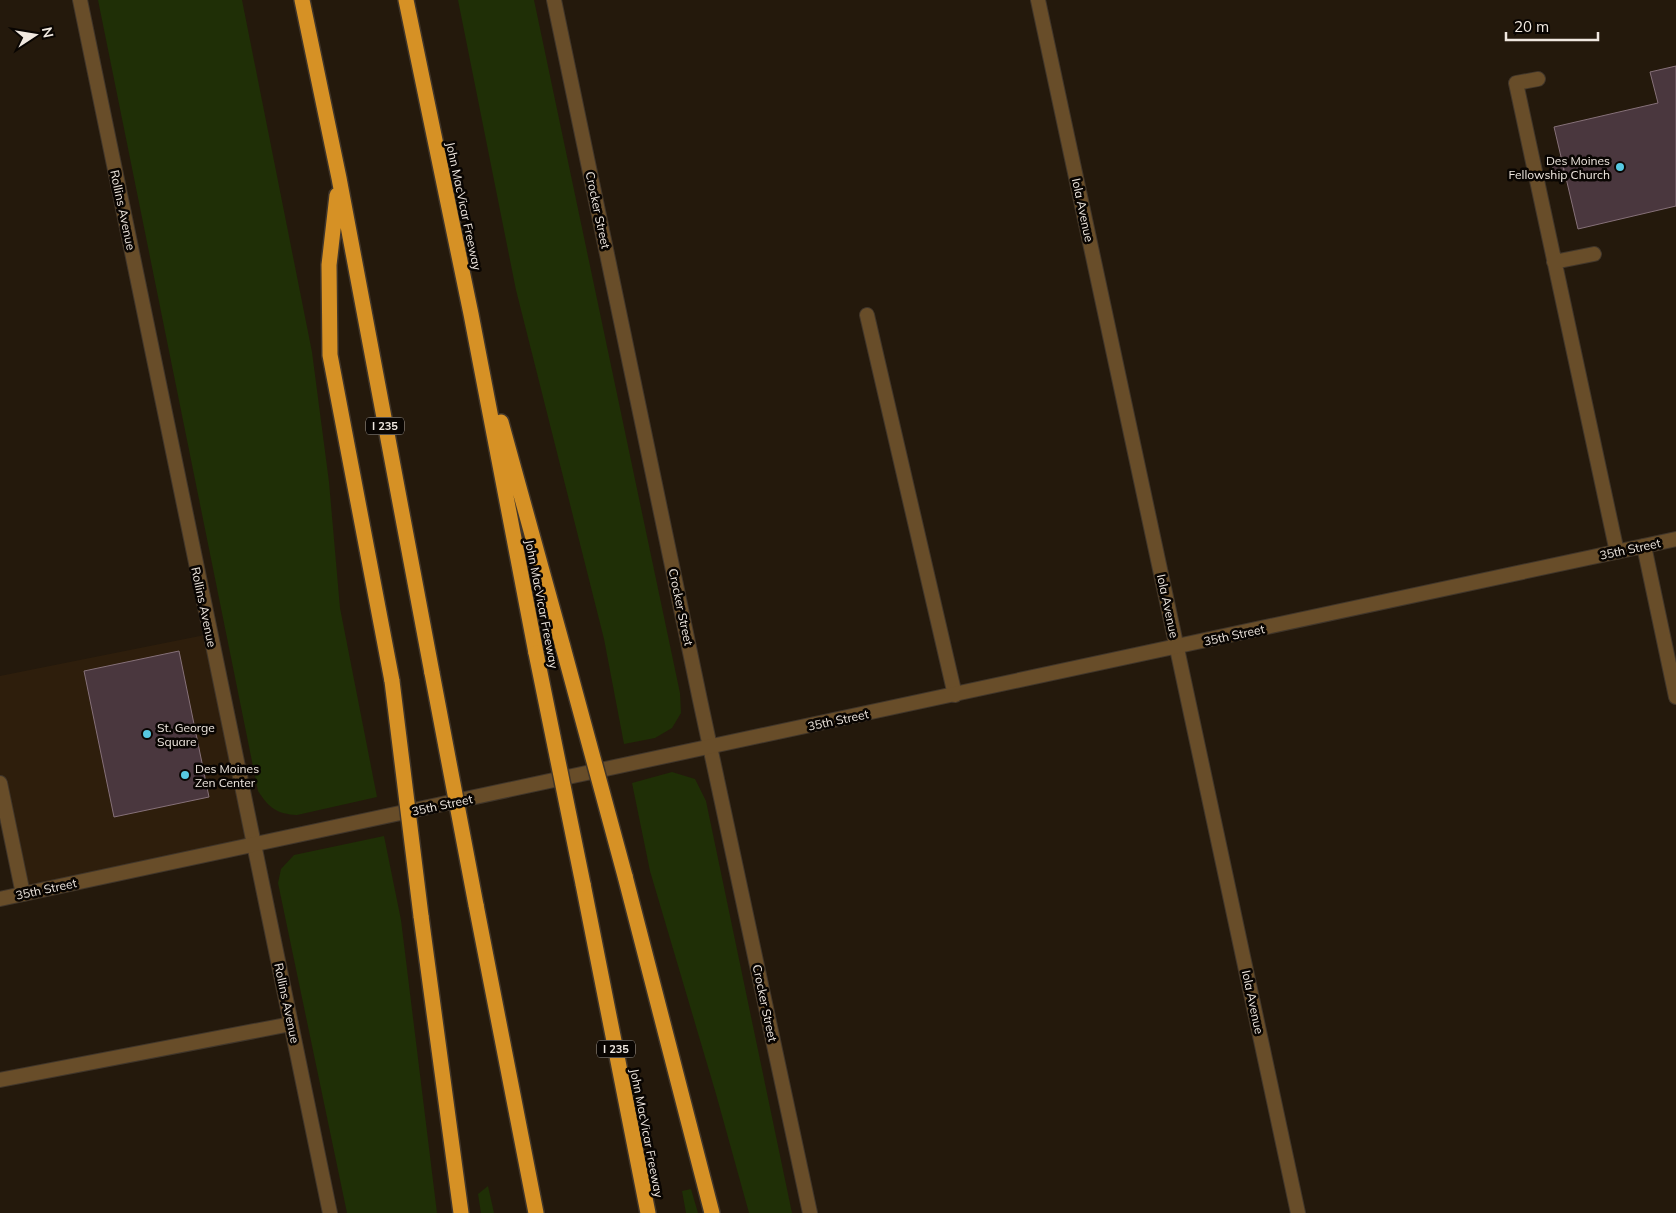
<svg xmlns="http://www.w3.org/2000/svg" width="1676" height="1213" viewBox="0 0 1676 1213" font-family="Mulish,sans-serif">
	<style>
		.built { fill: #2e1e0c }
		.green { fill: #1f2f06 }
		.building { fill: #4a373e; stroke: #867179 }
		.lines { fill: none; stroke-linecap: round; stroke-linejoin: round }
		.service-casing { stroke: #41362a; stroke-width: 16 }
		.minor-casing { stroke: #41362a; stroke-width: 16 }
		.tertiary-casing { stroke: #41362a; stroke-width: 16 }
		.motorway-casing { stroke: #41362a; stroke-width: 18 }
		.service { stroke: #684d29; stroke-width: 14 }
		.minor { stroke: #684d29; stroke-width: 14 }
		.tertiary { stroke: #684d29; stroke-width: 14 }
		.motorway { stroke: #d69125; stroke-width: 15 }
		.motorway-bridge-casing { stroke: #41362a; stroke-width: 18; stroke-linecap: butt }
		.motorway-bridge { stroke: #d69125; stroke-width: 15 }
		.poi-dot { fill: #57c9e2; stroke: #090502; stroke-width: 2 }
		.labels { text-anchor: middle; dominant-baseline: central; stroke-width: 5; stroke-linejoin: round; paint-order: stroke }
		.shield { fill: #090502; stroke: #aba49d; stroke-width: 1 }
		.shield-label { font-size: 11px; font-weight: bold; fill: #f0e8e0 }
		.poi-label { font-size: 12px; fill: #f0e8e0; stroke: #090502; text-anchor: start }
		.street-label { font-size: 12px; fill: #f0e8e0; stroke: #090502 }
	</style>
	<rect width="100%" height="100%" fill="#24190c"/>
	<!-- built -->
	<path class="built" d="M210 634 254 845 23 894 0 783V676Z"/>
	<!-- green -->
	<path class="green" d="M98 0H242L312 352 329 482 340 608 377 797 297 815C277 814 269 808 258 791Z
		M458 0H534L680 693 681 713 672 728 655 738 624 744 604 639 516 290Z
		M672 772 695 779 706 801 792 1213H749L716 1094 650 871 632 783Z
		M384 836 401 920 437 1213H347L278 883 281 869 294 855Z
		M488 1186 494 1213H481L478 1194Z
		M691 1189 698 1213H686L682 1191Z"/>
	<!-- building -->
	<path class="building" d="M1676 66V206L1578 229 1554 127 1658 103 1650 72Z
		M1561 157 1564 172 1554 174 1551 159Z
		M179 651 209 797 114 817 84 671Z"/>
	<g class="lines">
		<!-- service casing -->
		<g class="service-casing">
			<path id="service" d="M1538 79 1516 83 1617 552
				M1554 262 1594 254
				M867 315 955 695
				M0 783 23 894
				M0 1080 291 1024"/>
		</g>
		<!-- minor casing -->
		<g class="minor-casing">
			<path id="minor" d="M80 0 330 1213
				M554 0 700 700 810 1213
				M1038 0 1298 1213
				M1644 546 1676 697"/>
		</g>
		<!-- tertiary casing -->
		<g class="tertiary-casing">
			<path id="tertiary" d="M0 899 1676 539"/>
		</g>
		<!-- motorway casing -->
		<g class="motorway-casing">
			<path id="motorway" d="M302 0 339 178 432 673
				M406 0 471 314 536 653
				M337 195 329 265 330 355 392 681
				M501 422 563 647
				M625 876 712 1213
				M583 884 648 1213
				M476 905 536 1213
				M421 916 461 1213"/>
		</g>
		<!-- service -->
		<use href="#service" class="service"/>
		<!-- minor -->
		<use href="#minor" class="minor"/>
		<!-- tertiary -->
		<use href="#tertiary" class="tertiary"/>
		<!-- motorway -->
		<use href="#motorway" class="motorway"/>
		<!-- motorway-bridge casing -->
		<g class="motorway-bridge-casing">
			<path id="motorway-bridge" d="M563 647 625 876
				M536 653 583 884
				M432 673 476 905
				M392 681 421 916"/>
		</g>
		<!-- motorway-bridge -->
		<use href="#motorway-bridge" class="motorway-bridge"/>
	</g>
	<!-- markers -->
	<g class="poi-dot">
		<circle cx="1620" cy="167" r="5"/>
		<circle cx="147" cy="734" r="5"/>
		<circle cx="185" cy="775" r="5"/>
	</g>
	<g class="labels">
		<!-- shield labels -->
		<g class="shield">
			<rect x="366" y="417.5" width="38" height="17" rx="4"/>
			<rect x="597" y="1040.5" width="38" height="17" rx="4"/>
		</g>
		<g class="shield-label">
			<text x="385" y="426">I 235</text>
			<text x="616" y="1049">I 235</text>
		</g>
		<!-- poi labels -->
		<g class="poi-label">
			<text x="1610" y="160" text-anchor="end">Des Moines<tspan x="1610" dy="14">Fellowship Church</tspan></text>
			<text x="157" y="727">St. George<tspan x="157" dy="14">Square</tspan></text>
			<text x="195" y="768">Des Moines<tspan x="195" dy="14">Zen Center</tspan></text>
		</g>
		<!-- street labels -->
		<g class="street-label">
			<text transform="translate(464 206) rotate(78)">John MacVicar Freeway</text>
			<text transform="translate(123 210) rotate(78)">Rollins Avenue</text>
			<text transform="translate(598 210) rotate(78)">Crocker Street</text>
			<text transform="translate(1083 210) rotate(78)">Iola Avenue</text>
			<text transform="translate(1630 549) rotate(-12)">35th Street</text>
			<text transform="translate(542 604) rotate(79)">John MacVicar Freeway</text>
			<text transform="translate(1168 606) rotate(78)">Iola Avenue</text>
			<text transform="translate(204 607) rotate(78)">Rollins Avenue</text>
			<text transform="translate(681 607) rotate(78)">Crocker Street</text>
			<text transform="translate(1234 635) rotate(-12)">35th Street</text>
			<text transform="translate(838 720) rotate(-12)">35th Street</text>
			<text transform="translate(442 805) rotate(-12)">35th Street</text>
			<text transform="translate(46 889) rotate(-12)">35th Street</text>
			<text transform="translate(1253 1002) rotate(78)">Iola Avenue</text>
			<text transform="translate(287 1003) rotate(78)">Rollins Avenue</text>
			<text transform="translate(765 1003) rotate(78)">Crocker Street</text>
			<text transform="translate(647 1133) rotate(79)">John MacVicar Freeway</text>
		</g>
	</g>
	<!-- north arrow -->
	<g transform="translate(35 35) rotate(78)" stroke="#090502" stroke-width="4" paint-order="stroke">
	<path d="M0-4L9 19L0 12L-9 19Z" fill="#f0e8e0"/>
	<text y="-8" font-size="14" font-weight="bold" text-anchor="middle" fill="#f0e8e0">N</text>
	</g>
	<!-- scale -->
	<path d="M1506 32v8h92v-8" fill="none" stroke="#f0e8e0" stroke-width="2.5"/>
	<text x="1514" y="32" font-size="15" fill="#f0e8e0" stroke="#090502" stroke-width="4" paint-order="stroke">20 m</text>
</svg>
